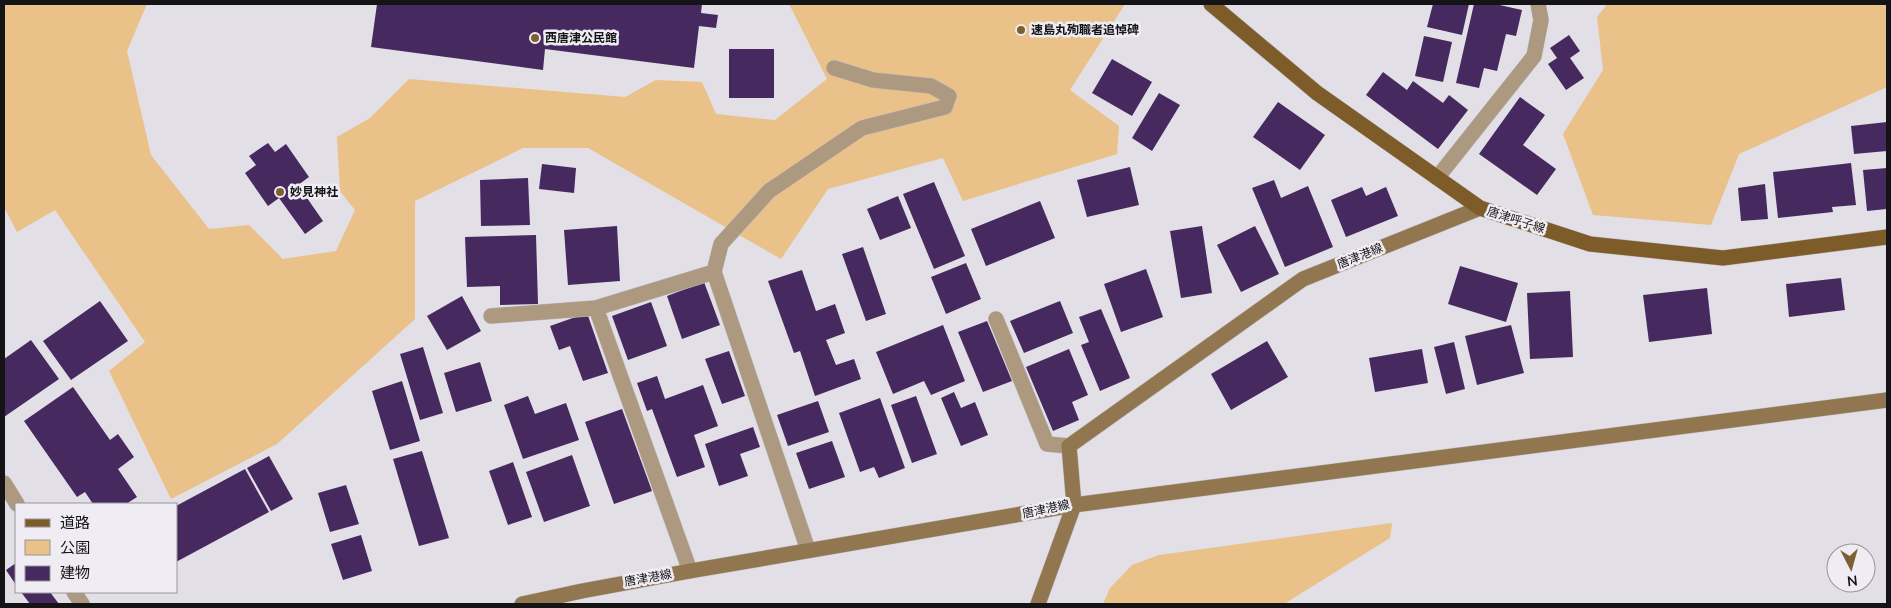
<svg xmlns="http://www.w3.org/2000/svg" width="1891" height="608" viewBox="0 0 1891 608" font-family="'Nunito Sans','Noto Sans JP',sans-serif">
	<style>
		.green { fill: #e9c189 }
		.building { fill: #462a5f }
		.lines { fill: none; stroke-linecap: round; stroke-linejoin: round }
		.lane-casing { stroke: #bdbac0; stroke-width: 16 }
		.street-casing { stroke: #bdbac0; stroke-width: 16 }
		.secondary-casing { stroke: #bdbac0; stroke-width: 16 }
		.primary-casing { stroke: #bdbac0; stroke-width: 16 }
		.lane { stroke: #ac9980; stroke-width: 15 }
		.street { stroke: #ac9980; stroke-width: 15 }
		.secondary { stroke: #917650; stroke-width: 15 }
		.primary { stroke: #7e5c2a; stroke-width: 15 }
		.poi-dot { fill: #7d5f33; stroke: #efedf3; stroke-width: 2 }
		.labels { text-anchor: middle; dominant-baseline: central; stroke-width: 5; stroke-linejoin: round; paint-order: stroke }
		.poi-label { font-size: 12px; font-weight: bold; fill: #141315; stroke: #efedf3; text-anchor: start }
		.street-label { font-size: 12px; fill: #141315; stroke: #efedf3 }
	</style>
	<rect width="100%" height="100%" fill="#e2dfe6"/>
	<!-- green -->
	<path class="green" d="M4 4H147L127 51 151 155 209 229 249 225 283 259 336 251 355 210 340 191 337 137 370 118 409 79 625 97 656 80 702 82 716 114 775 120 827 79 789 4H1125L1070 90 1119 126 1117 154 963 201 943 158 828 189 781 259 588 148H523L415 201V319L277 444 171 499 109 371 145 342 55 210 17 232 4 207Z
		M1607 4H1887V87L1739 154 1711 225 1593 215 1563 134 1603 70 1597 17Z
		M1392 523 1390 538 1284 604H1103L1110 588 1132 565 1159 555Z"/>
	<!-- building -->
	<path class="building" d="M377 4H702L701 13 718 15 716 28 699 26 694 68 545 49 543 70 371 47Z
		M1433 4H1469L1462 35 1427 27Z
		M1474 4H1495L1522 10 1516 36 1506 34 1497 71 1484 68 1479 88 1456 83Z
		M1569 35 1580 51 1570 58 1584 78 1566 90 1548 64 1557 58 1550 48Z
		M1424 36 1452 42 1443 82 1415 76Z
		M729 49H774V98H729Z
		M1112 59 1152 82 1132 116 1092 93Z
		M1383 72 1407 90 1413 81 1443 103 1449 95 1468 110 1438 149 1366 95Z
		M1159 93 1180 105 1152 151 1132 138Z
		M1520 97 1545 115 1523 145 1556 169 1537 195 1479 154Z
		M1278 102 1325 135 1300 170 1253 137Z
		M1887 122V151L1854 154 1851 126Z
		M268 143 275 152 286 144 309 177 298 185 323 221 305 234 279 198 268 206 245 173 256 165 249 156Z
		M1851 163 1856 205 1832 207 1833 212 1778 218 1773 172Z
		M542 164 576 168 574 193 539 189Z
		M1130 167 1139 205 1087 217 1077 180Z
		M1887 168V209L1867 211 1863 170Z
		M528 178 530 225 481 226 480 180Z
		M1274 180 1281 198 1308 186 1333 247 1285 267 1252 188Z
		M934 182 965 256 934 269 903 194Z
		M1765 184 1768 219 1741 221 1738 188Z
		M1362 187 1366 196 1386 187 1398 216 1346 237 1331 200Z
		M898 196 911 228 880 240 867 209Z
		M1040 201 1055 238 986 266 971 229Z
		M617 226 620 281 568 285 564 230Z
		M1202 226 1212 293 1181 298 1170 231Z
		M1255 226 1279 274 1241 292 1217 245Z
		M536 235 538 304 500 305V286L467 287 465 237Z
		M863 247 886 314 866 321 842 254Z
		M966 263 981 299 946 314 931 277Z
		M1460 266 1518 283 1506 322 1448 304Z
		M1146 269 1163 317 1121 332 1104 284Z
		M802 270 816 311 835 304 845 333 826 340 836 365 854 359 861 379 815 396 800 351 794 353 768 281Z
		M1841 278 1845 310 1789 317 1786 284Z
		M704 282 720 325 682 339 667 296Z
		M1707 288 1712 334 1649 342 1643 295Z
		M1570 291 1573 357 1530 359 1527 293Z
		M462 296 481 331 447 350 427 316Z
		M100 301 128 341 71 380 43 341Z
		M1060 301 1073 333 1024 353 1010 321Z
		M651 302 667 346 628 360 612 316Z
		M1101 309 1130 378 1100 391 1081 345 1089 342 1079 317Z
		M587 313 608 373 583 381 570 346 559 350 550 326Z
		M987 321 1012 381 983 392 958 332Z
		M943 325 965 381 931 395 924 381 893 394 876 352Z
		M1511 325 1524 373 1477 385 1465 336Z
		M31 340 59 379 4 417V359Z
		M1267 341 1288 377 1231 410 1211 374Z
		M1454 342 1465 389 1446 394 1434 347Z
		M423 347 443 413 420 420 400 354Z
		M1069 349 1088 395 1072 402 1079 420 1053 431 1026 367Z
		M1422 349 1428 383 1375 392 1369 358Z
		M729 351 745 396 722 404 705 359Z
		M480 362 492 401 456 412 444 373Z
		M657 376 665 399 703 385 718 426 694 435 705 467 677 477 652 409 647 411 637 383Z
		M402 381 420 441 390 450 372 391Z
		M73 387 110 440 118 434 134 457 118 469 137 497 126 504H93L85 492 77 497 24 421Z
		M954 392 961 408 975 402 988 435 961 446 941 398Z
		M528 396 535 414 566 403 579 440 523 459 504 405Z
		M916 396 937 454 912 463 891 405Z
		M880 398 905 468 879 478 874 467 860 472 839 413Z
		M818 401 829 432 788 446 777 415Z
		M622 409 652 491 614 504 585 422Z
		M753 427 760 447 740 454 748 476 719 486 705 444Z
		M832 441 845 477 809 489 796 453Z
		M422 451 449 538 419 546 393 459Z
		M572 455 590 506 544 522 526 472Z
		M269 456 293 499 271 511 247 468Z
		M513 462 532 517 508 525 489 471Z
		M245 469 269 512 176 562V506Z
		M346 485 359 524 330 532 318 493Z
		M361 535 372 571 343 580 331 544Z
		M16 563V585L6 570Z
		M21 592H50L59 604H30Z"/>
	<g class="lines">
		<!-- lane casing -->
		<g class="lane-casing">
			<path id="lane" d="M596 308 690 571
				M491 316 596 308 714 272 721 244 769 191 862 128 945 107 949 96 931 86 873 80 834 68
				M996 319 1047 444 1069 446"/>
		</g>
		<!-- street casing -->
		<g class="street-casing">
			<path id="street" d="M1437 178 1534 56 1541 20 1538 4
				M714 272 808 550
				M4 483 17 504
				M74 592 82 604"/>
		</g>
		<!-- secondary casing -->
		<g class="secondary-casing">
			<path id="secondary" d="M522 604 582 591 690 571 1074 505 1887 400
				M1038 604 1074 505 1069 446 1303 279 1480 208"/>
		</g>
		<!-- primary casing -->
		<g class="primary-casing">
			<path id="primary" d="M1211 4 1317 93 1480 208 1590 244 1723 258 1887 237"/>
		</g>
		<!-- lane -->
		<use href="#lane" class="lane"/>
		<!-- street -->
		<use href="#street" class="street"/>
		<!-- secondary -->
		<use href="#secondary" class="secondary"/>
		<!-- primary -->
		<use href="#primary" class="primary"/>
	</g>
	<!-- markers -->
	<g class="poi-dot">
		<circle cx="1021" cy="30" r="5"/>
		<circle cx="535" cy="38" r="5"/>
		<circle cx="280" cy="192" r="5"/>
	</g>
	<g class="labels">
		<!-- poi labels -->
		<g class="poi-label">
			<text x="1031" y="30">速島丸殉職者追悼碑</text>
			<text x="545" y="38">西唐津公民館</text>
			<text x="290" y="192">妙見神社</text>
		</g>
		<!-- street labels -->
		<g class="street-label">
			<text transform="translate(1516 220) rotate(18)">唐津呼子線</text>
			<text transform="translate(1360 256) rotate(-22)">唐津港線</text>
			<text transform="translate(1046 509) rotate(-12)">唐津港線</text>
			<text transform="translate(648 578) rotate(-10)">唐津港線</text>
		</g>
	</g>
	<!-- border -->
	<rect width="1891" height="608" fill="none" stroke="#141315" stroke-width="10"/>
	<!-- legend -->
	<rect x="15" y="503" width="162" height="90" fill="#efedf3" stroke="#97969a"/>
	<rect x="25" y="519" width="25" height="8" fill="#7e5c2a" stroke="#97969a"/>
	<text x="60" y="528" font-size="15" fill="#141315">道路</text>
	<rect x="25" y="540" width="25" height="15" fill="#e9c189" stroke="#97969a"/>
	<text x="60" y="553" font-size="15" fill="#141315">公園</text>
	<rect x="25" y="566" width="25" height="15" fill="#462a5f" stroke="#97969a"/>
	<text x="60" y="578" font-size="15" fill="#141315">建物</text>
	<!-- north arrow -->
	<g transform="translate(1851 568) rotate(174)"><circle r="24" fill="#efedf3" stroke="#97969a"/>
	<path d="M0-4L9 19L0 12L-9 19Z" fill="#7d5f33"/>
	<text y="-8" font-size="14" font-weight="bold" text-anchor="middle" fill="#141315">N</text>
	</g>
</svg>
